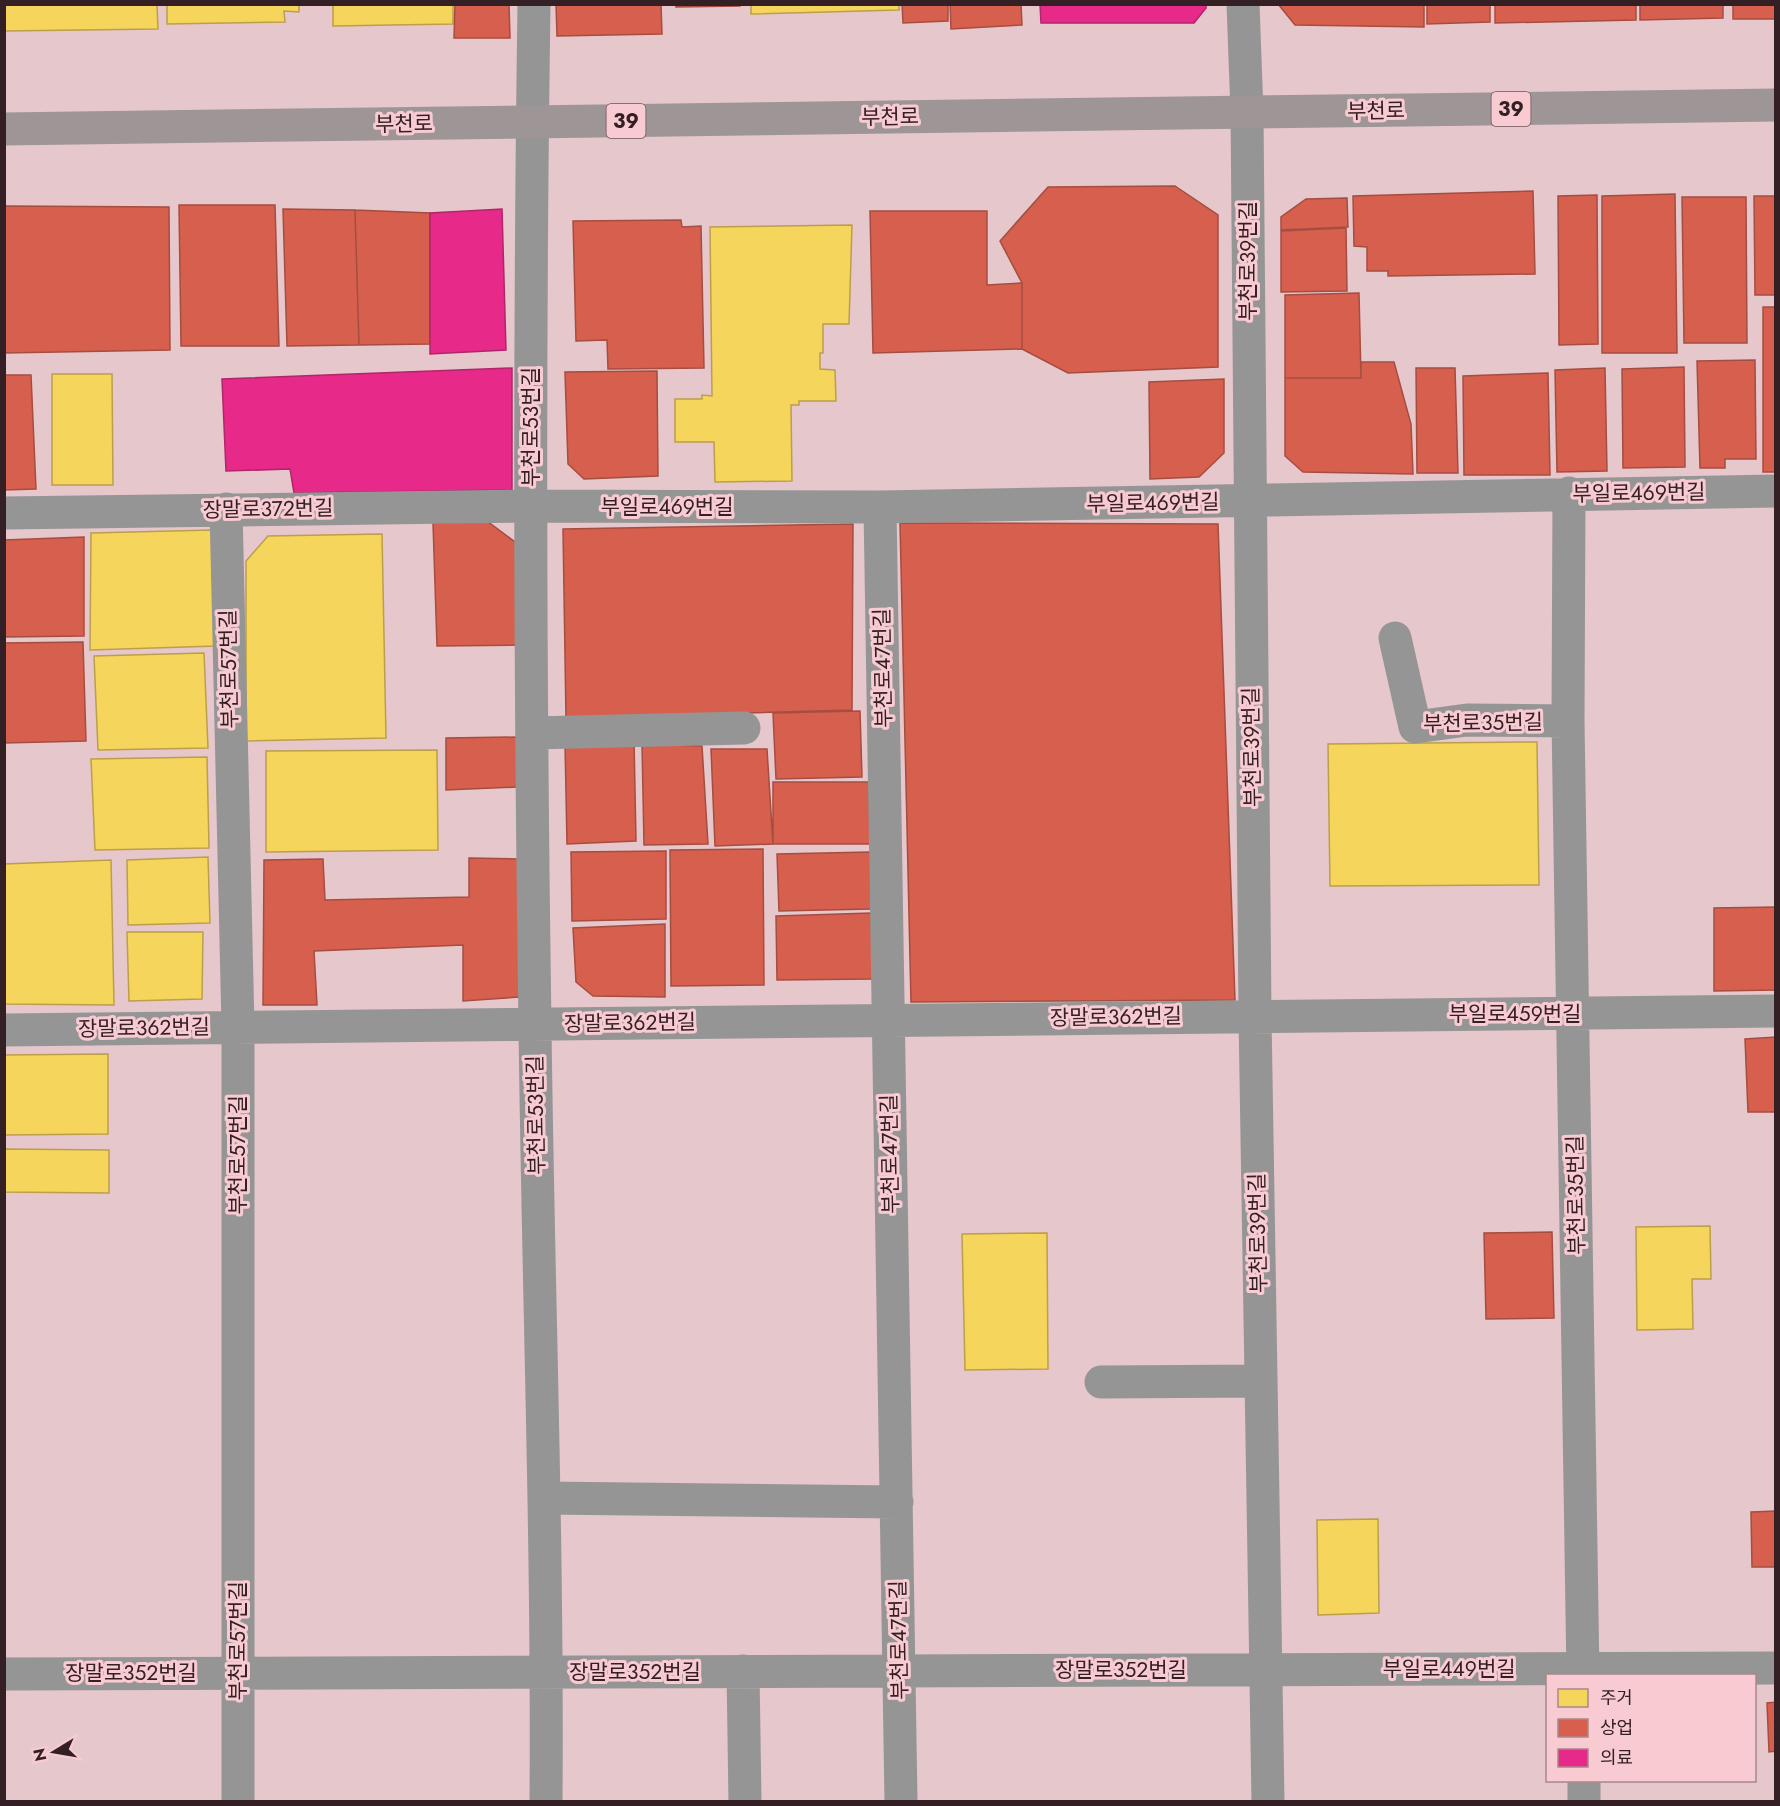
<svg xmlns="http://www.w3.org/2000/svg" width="1780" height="1806" viewBox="0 0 1780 1806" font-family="Jost,'Noto Sans KR',sans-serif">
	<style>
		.homes { fill: #f6d55c; stroke: #bc9f4b; stroke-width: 1.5 }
		.shops { fill: #d6604d; stroke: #a54d41; stroke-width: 1.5 }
		.health { fill: #e7298a; stroke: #b1266b; stroke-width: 1.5 }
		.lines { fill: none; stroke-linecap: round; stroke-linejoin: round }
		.minor { stroke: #969595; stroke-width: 33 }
		.major { stroke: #9e9596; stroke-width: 33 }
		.labels { text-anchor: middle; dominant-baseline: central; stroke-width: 6; stroke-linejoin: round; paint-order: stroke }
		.shield { fill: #f8cbd2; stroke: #6f5358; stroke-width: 1.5 }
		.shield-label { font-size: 20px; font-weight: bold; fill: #342024 }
		.street-label { font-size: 21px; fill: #342024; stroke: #f8cbd2 }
	</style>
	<rect width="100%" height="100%" fill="#e5c7cc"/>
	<!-- homes -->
	<path class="homes" d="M4 4H157L158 29 4 31Z
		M167 4H299V12L284 11 285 22 167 24Z
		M333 4H453V24L333 26Z
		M751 4H899V10L751 14Z
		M852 225 849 324H823V353H820V369L835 370 836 401H799V405H791L792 481 715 482 714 442H675V399H702V395L712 396 710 227Z
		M52 374H112L113 485H52Z
		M212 530 216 646 90 650 91 533Z
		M382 534 386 738 246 741V561L268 536Z
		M204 653 208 748 98 750 94 656Z
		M1537 742 1539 885 1330 886 1328 744Z
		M437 750 438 850 266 852V751Z
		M207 757 209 848 95 850 91 759Z
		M208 857 210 923 128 925 127 860Z
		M111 860 114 1005 4 1004V864Z
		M127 932H203L202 999 129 1001Z
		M108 1054V1134L4 1135V1055Z
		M4 1149 109 1150V1193L4 1192Z
		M1710 1226 1711 1279H1692L1693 1329 1637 1330 1636 1227Z
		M1047 1233 1048 1369 965 1370 962 1234Z
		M1378 1519 1379 1613 1318 1615 1317 1520Z"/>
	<!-- shops -->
	<path class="shops" d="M455 4H509L510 38H454Z
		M556 4H661L662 34 557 36Z
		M676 4H740V6L676 7Z
		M902 4H948V21L903 23Z
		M950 4H1021L1022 25 951 29Z
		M1278 4H1424V27L1295 25Z
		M1427 4H1490V22L1427 24Z
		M1495 4H1636V20L1495 23Z
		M1640 4H1723V18L1640 20Z
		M1733 4H1776V19H1733Z
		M1175 186 1218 215V367L1068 373 1022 349V283L1000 241 1048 187Z
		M1533 191 1535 274 1388 276V271H1367V247L1354 246 1353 196Z
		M1675 194 1677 353H1602V196Z
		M1597 195 1598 344 1559 345 1558 196Z
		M1754 196H1776V295H1755Z
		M1682 197H1746L1747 343H1684Z
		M1347 198 1348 227 1281 230V217L1306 199Z
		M179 205H275L279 346H181Z
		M4 206 169 207 170 350 4 353Z
		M283 209 355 210 359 345 287 346Z
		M355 210 430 213V344L359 345Z
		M870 211H987V285L1022 283V349L873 353Z
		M681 220 682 227 701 226 704 368 608 369 607 340 576 341 573 221Z
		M1346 228 1347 291 1281 292V231Z
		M1359 293 1361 378H1285V295Z
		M1763 307H1776V472H1763Z
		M1755 360 1756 459H1725V468H1700L1697 361Z
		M1361 362H1394L1411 424 1413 474 1303 472 1285 456V378H1361Z
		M1684 367 1685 467 1623 468 1622 369Z
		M1416 368H1455L1458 473H1417Z
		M1605 368 1607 471 1557 472 1555 370Z
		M657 371 658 476 584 479 568 464 565 372Z
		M1548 373 1550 475H1464L1463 376Z
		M4 375H31L36 489 4 490Z
		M1224 379V453L1199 477 1150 479 1149 382Z
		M487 521 519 545 521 645 437 646 433 523Z
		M900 523 1218 524 1235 1000 911 1002Z
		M853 524 852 710 566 718 563 529Z
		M84 537V636L4 637V540Z
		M83 642 86 741 4 743V643Z
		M860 711 862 777 776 779 773 713Z
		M517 737V787L446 790V738Z
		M634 739 636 841 567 844 565 743Z
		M642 744 702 746 708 844 644 845Z
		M711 749H767L773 844 715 846Z
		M773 782H869L870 844H773Z
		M763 849 764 985 671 986 670 850Z
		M666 851V919L572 921 571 852Z
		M870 852 871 909 779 911 777 854Z
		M469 858 518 859 519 997 463 1001V945L314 951 317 1005H263L264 860 323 859 325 900 469 897Z
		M1776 907V990L1714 991V908Z
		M871 913 873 979 777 980 776 916Z
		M665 924V997L593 996 576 982 573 928Z
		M1776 1037V1112H1748L1745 1039Z
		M1552 1232 1554 1318 1486 1319 1484 1233Z
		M1776 1511V1567H1752L1751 1512Z
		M1776 1702V1751L1769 1752 1767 1703Z"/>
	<!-- health -->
	<path class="health" d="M1040 4H1206V8L1194 23H1041Z
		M502 209 506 350 430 354V213Z
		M512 368V490L294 493 290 469 226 471 222 379Z"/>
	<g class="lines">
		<!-- minor -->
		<path class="minor" d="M534 4C529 345 530 685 535 1025 538 1284 548 1543 546 1802
			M1243 4 1247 112 1255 1016 1268 1802
			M1569 493 1568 721 1583 1676
			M880 507 901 1802
			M226 509 238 1027V1802
			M4 513 531 506 880 507 1776 491
			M1395 638 1415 727 1467 720 1568 721
			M533 733 744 728
			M4 1030 1776 1011
			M1101 1382 1261 1381
			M544 1498 897 1502
			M743 1671 745 1802
			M4 1674 1776 1668
			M1584 1780V1802"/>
		<!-- major -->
		<path class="major" d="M4 129 1776 105"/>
	</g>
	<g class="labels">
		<!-- shield labels -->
		<g class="shield">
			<rect x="1491.5" y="92" width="39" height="34" rx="4.5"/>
			<rect x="606.5" y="104" width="39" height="34" rx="4.5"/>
		</g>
		<g class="shield-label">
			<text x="1511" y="109">39</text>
			<text x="626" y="121">39</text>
		</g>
		<!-- street labels -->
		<g class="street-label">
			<text transform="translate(1376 111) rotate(-1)">부천로</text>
			<text transform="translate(890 117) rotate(-1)">부천로</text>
			<text transform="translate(404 124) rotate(-1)">부천로</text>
			<text transform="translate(1248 261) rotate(-90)">부천로39번길</text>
			<text transform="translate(531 427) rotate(-90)">부천로53번길</text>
			<text transform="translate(1639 493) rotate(-1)">부일로469번길</text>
			<text transform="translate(1153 503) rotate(-1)">부일로469번길</text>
			<text x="667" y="507">부일로469번길</text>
			<text transform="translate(268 509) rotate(-1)">장말로372번길</text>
			<text transform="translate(883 668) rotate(-91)">부천로47번길</text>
			<text transform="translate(229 669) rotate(-91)">부천로57번길</text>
			<text transform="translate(1483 723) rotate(-1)">부천로35번길</text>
			<text transform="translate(1252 747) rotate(-91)">부천로39번길</text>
			<text x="1515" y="1014">부일로459번길</text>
			<text transform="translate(1116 1017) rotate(-1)">장말로362번길</text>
			<text transform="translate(630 1023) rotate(-1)">장말로362번길</text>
			<text transform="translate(144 1028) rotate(-1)">장말로362번길</text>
			<text transform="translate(536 1115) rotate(-91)">부천로53번길</text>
			<text transform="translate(890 1154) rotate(-91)">부천로47번길</text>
			<text transform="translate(238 1155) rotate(-90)">부천로57번길</text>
			<text transform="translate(1576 1195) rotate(-91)">부천로35번길</text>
			<text transform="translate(1258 1233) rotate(-91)">부천로39번길</text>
			<text transform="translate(899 1640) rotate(-91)">부천로47번길</text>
			<text transform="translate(238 1641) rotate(-90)">부천로57번길</text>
			<text x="1449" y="1669">부일로449번길</text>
			<text x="1121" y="1670">장말로352번길</text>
			<text x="635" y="1672">장말로352번길</text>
			<text x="131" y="1673">장말로352번길</text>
		</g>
	</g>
	<!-- border -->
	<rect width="1780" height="1806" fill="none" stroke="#342024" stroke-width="12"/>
	<!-- legend -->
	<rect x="1546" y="1674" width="210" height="108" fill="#f8cbd2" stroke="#aa878c" stroke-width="1.5"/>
	<rect x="1558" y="1689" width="30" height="18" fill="#f6d55c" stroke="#aa878c" stroke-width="1.5"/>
	<text x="1600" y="1704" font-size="18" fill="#342024">주거</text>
	<rect x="1558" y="1719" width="30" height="18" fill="#d6604d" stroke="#aa878c" stroke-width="1.5"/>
	<text x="1600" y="1734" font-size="18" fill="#342024">상업</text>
	<rect x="1558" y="1749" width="30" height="18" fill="#e7298a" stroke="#aa878c" stroke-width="1.5"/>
	<text x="1600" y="1764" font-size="18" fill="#342024">의료</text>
	<!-- north arrow -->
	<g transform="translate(54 1752) rotate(259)" stroke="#f8cbd2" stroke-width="4.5" paint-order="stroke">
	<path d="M0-4.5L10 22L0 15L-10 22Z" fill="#342024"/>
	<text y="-9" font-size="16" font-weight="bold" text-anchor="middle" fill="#342024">N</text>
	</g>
</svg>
